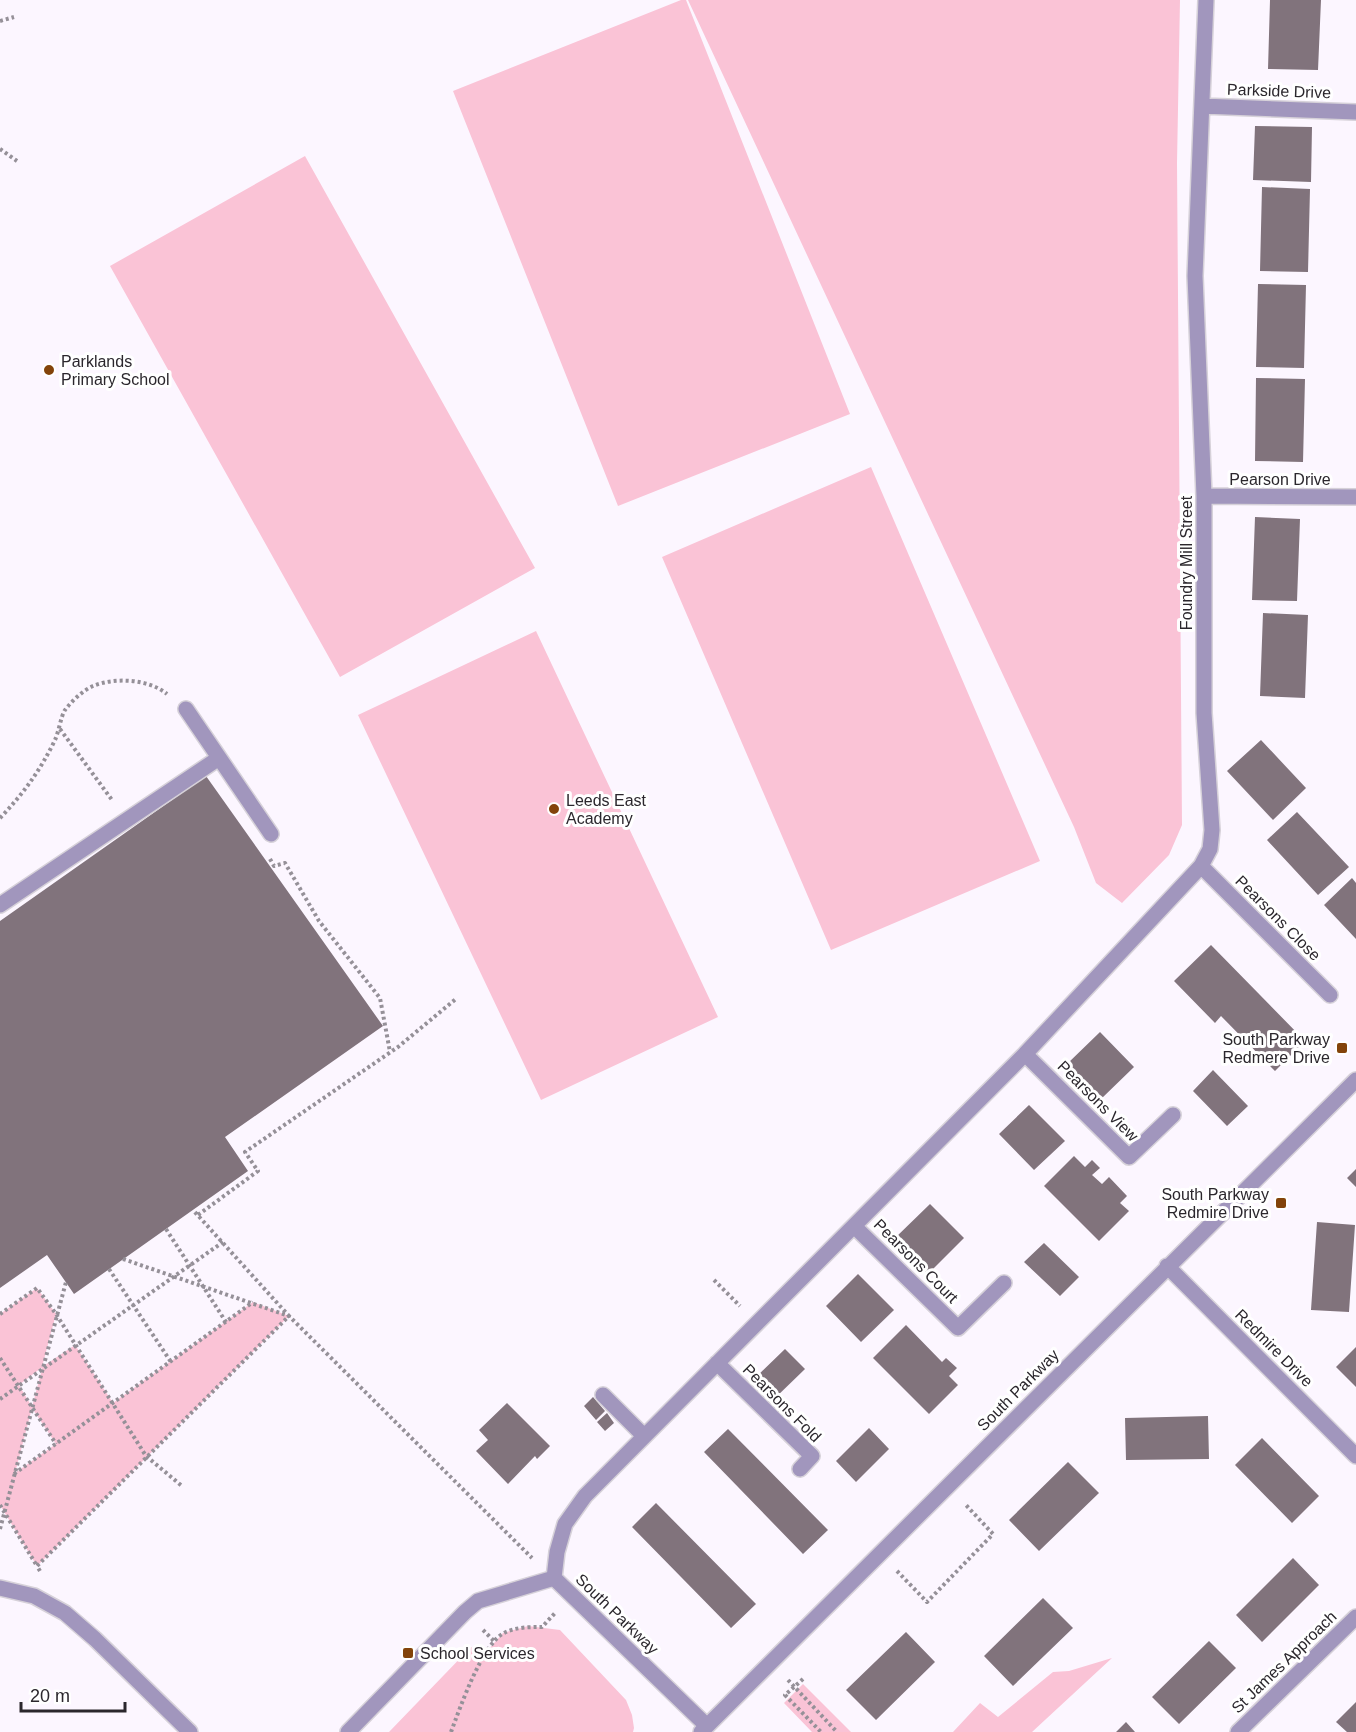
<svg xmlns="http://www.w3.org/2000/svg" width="1356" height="1732" viewBox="0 0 1356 1732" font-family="Helvetica,sans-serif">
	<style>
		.green { fill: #fac3d6; fill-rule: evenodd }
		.building { fill: #81737c }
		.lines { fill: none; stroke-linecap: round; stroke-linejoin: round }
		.minor-casing { stroke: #d6d1d9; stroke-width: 18 }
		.path { stroke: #959098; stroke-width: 4; stroke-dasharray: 3 3; stroke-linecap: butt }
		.minor { stroke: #a196bd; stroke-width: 15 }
		.poi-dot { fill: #83430a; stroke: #fff; stroke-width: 2 }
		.labels { text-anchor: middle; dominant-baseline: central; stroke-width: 6; stroke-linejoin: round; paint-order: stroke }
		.street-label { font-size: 16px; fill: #2b272d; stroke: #fff }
		.poi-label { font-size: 16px; fill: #2b272d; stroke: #fff; text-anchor: start }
	</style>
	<rect width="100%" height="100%" fill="#fcf6ff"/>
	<!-- green -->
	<path class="green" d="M681 0H686L850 414 618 506 453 91Z
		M688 0H1180L1177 163 1182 825 1169 855 1122 903 1096 883 1074 827Z
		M305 156 535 568 340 677 110 266Z
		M871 467 1040 861 831 950 662 557Z
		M536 631 718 1017 541 1100 358 715Z
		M37 1288 56 1314 42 1367 75 1345 113 1403 253 1302 289 1316 37 1566 0 1505V1314ZM41 1368 42 1369 32 1407 19 1385ZM32 1408 56 1444 15 1473Z
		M528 1626 560 1630 626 1700 632 1715 634 1728 633 1732H389L471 1647 482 1657 503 1633Z
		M1112 1658 1032 1732H953L980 1703 998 1717 1053 1672 1069 1671Z
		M803 1684 851 1732H812L784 1703Z"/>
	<!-- building -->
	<path class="building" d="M1270 0H1321L1318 70 1268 69Z
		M1255 126 1312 127 1311 182 1253 180Z
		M1262 187 1310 189 1308 272 1260 271Z
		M1258 284 1306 285 1304 368 1256 367Z
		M1256 378 1305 379 1303 462 1255 461Z
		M1255 517 1300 519 1297 601 1252 600Z
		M1263 613 1308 615 1305 698 1260 696Z
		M1261 740 1306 788 1273 820 1227 771Z
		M206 776 383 1026 225 1137 248 1171 74 1294 47 1255 0 1288V921Z
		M1297 812 1349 867 1318 895 1267 840Z
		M1352 878 1356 883V939L1324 905Z
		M1211 945 1305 1041 1275 1071 1221 1016 1215 1023 1174 981Z
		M1100 1032 1134 1067 1100 1100 1066 1065Z
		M1213 1070 1248 1106 1227 1126 1193 1091Z
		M1029 1105 1065 1141 1034 1170 999 1134Z
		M1074 1156 1085 1167 1092 1160 1100 1168 1092 1175 1102 1184 1109 1177 1127 1196 1120 1203 1129 1211 1099 1241 1044 1186Z
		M1356 1169V1187L1347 1178Z
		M930 1204 964 1238 928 1274 894 1239Z
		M1317 1222 1355 1225 1349 1312 1311 1310Z
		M1044 1243 1079 1277 1060 1296 1024 1262Z
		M858 1274 894 1310 861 1342 826 1306Z
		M906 1325 942 1362 946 1358 957 1368 949 1376 958 1385 929 1414 873 1358Z
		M1356 1347V1387L1336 1367Z
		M785 1349 805 1369 772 1401 752 1381Z
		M593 1397 605 1411 596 1420 584 1406Z
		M507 1403 550 1446 537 1459 535 1456 508 1484 476 1451 488 1440 479 1430Z
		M607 1413 614 1423 605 1431 597 1422Z
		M1208 1416 1209 1459 1126 1460 1125 1418Z
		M869 1428 889 1449 856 1482 836 1461Z
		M728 1429 828 1530 803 1554 704 1452Z
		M1262 1438 1319 1496 1292 1523 1235 1465Z
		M1068 1462 1099 1493 1039 1551 1009 1520Z
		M656 1503 756 1604 731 1628 632 1527Z
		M1293 1558 1319 1585 1262 1642 1236 1615Z
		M1043 1598 1073 1628 1013 1686 984 1656Z
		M906 1632 935 1662 876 1720 846 1690Z
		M1209 1641 1236 1668 1179 1724 1152 1697Z
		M1356 1702V1732H1347L1336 1722Z
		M1126 1722 1135 1732H1116Z"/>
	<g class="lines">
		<!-- minor casing -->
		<g class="minor-casing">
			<path id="minor" d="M1202 106 1356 112
				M1204 496 1356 497
				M186 709 271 834
				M1201 866 1330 995
				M0 905 219 758
				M1025 1054 1129 1157 1173 1115
				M854 1226 958 1328 1004 1283
				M1167 1266 1356 1456
				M717 1363 812 1456 800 1469
				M603 1395 644 1436
				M0 1588 34 1596 65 1613 95 1639 190 1732
				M707 1726 554 1578 557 1552 565 1524 585 1496 1025 1054 1201 866 1210 849 1212 830 1204 713V496L1195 276 1206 0
				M348 1732 465 1612 478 1601 554 1578
				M701 1732 1356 1080
				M1238 1732 1356 1617"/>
		</g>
		<!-- path -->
		<path class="path" d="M0 21 14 17
			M0 149 17 161
			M60 729 112 800
			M0 818C23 794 40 771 55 740 59 731 61 716 65 710 72 701 82 691 93 686 115 677 149 679 167 694
			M270 859 274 866 285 863 319 921 380 998 390 1052
			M198 1215 258 1171 245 1152 398 1047 457 998
			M166 1229 226 1322
			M123 1259 289 1316 532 1558
			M109 1269 171 1362
			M714 1280 740 1306
			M0 1314 37 1288 56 1314 146 1456 182 1486
			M0 1358 56 1444
			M0 1399 223 1242
			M14 1474 253 1302
			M0 1505 37 1566
			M0 1529 66 1282
			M40 1571 37 1566 289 1316 193 1210
			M897 1571 927 1602 993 1534 965 1504
			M483 1630 495 1642
			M803 1679 785 1695 821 1732
			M788 1680 837 1732
			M451 1732C460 1708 482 1644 504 1633 515 1627 530 1627 542 1627L555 1613"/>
		<!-- minor -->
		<use href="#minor" class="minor"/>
	</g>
	<!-- markers -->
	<g class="poi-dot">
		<circle cx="49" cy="370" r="6"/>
		<circle cx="554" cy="809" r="6"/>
		<rect x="1336" y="1042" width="12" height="12" rx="3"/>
		<rect x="1275" y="1197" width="12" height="12" rx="3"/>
		<rect x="402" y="1647" width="12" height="12" rx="3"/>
	</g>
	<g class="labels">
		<!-- street labels -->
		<g class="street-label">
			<text transform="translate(1279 91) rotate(2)">Parkside Drive</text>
			<text x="1280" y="479">Pearson Drive</text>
			<text transform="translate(1186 563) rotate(-90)">Foundry Mill Street</text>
			<text transform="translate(1278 918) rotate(45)">Pearsons Close</text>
			<text transform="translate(1098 1101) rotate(45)">Pearsons View</text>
			<text transform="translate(916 1261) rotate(45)">Pearsons Court</text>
			<text transform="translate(1274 1348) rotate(45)">Redmire Drive</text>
			<text transform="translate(1018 1390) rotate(-45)">South Parkway</text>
			<text transform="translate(782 1403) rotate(45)">Pearsons Fold</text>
			<text transform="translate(617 1614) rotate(44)">South Parkway</text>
			<text transform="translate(1284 1662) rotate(-44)">St James Approach</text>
		</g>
		<!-- poi labels -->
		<g class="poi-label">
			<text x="61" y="361">Parklands<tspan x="61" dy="18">Primary School</tspan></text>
			<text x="566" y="800">Leeds East<tspan x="566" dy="18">Academy</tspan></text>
			<text x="1330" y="1039" text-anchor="end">South Parkway<tspan x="1330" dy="18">Redmere Drive</tspan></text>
			<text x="1269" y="1194" text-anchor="end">South Parkway<tspan x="1269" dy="18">Redmire Drive</tspan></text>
			<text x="420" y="1653">School Services</text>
		</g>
	</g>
	<!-- scale -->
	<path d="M21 1702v9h104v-9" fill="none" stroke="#2b272d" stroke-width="3"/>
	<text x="30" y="1702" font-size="18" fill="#2b272d" stroke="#ffffff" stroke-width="4.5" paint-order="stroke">20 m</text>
</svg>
